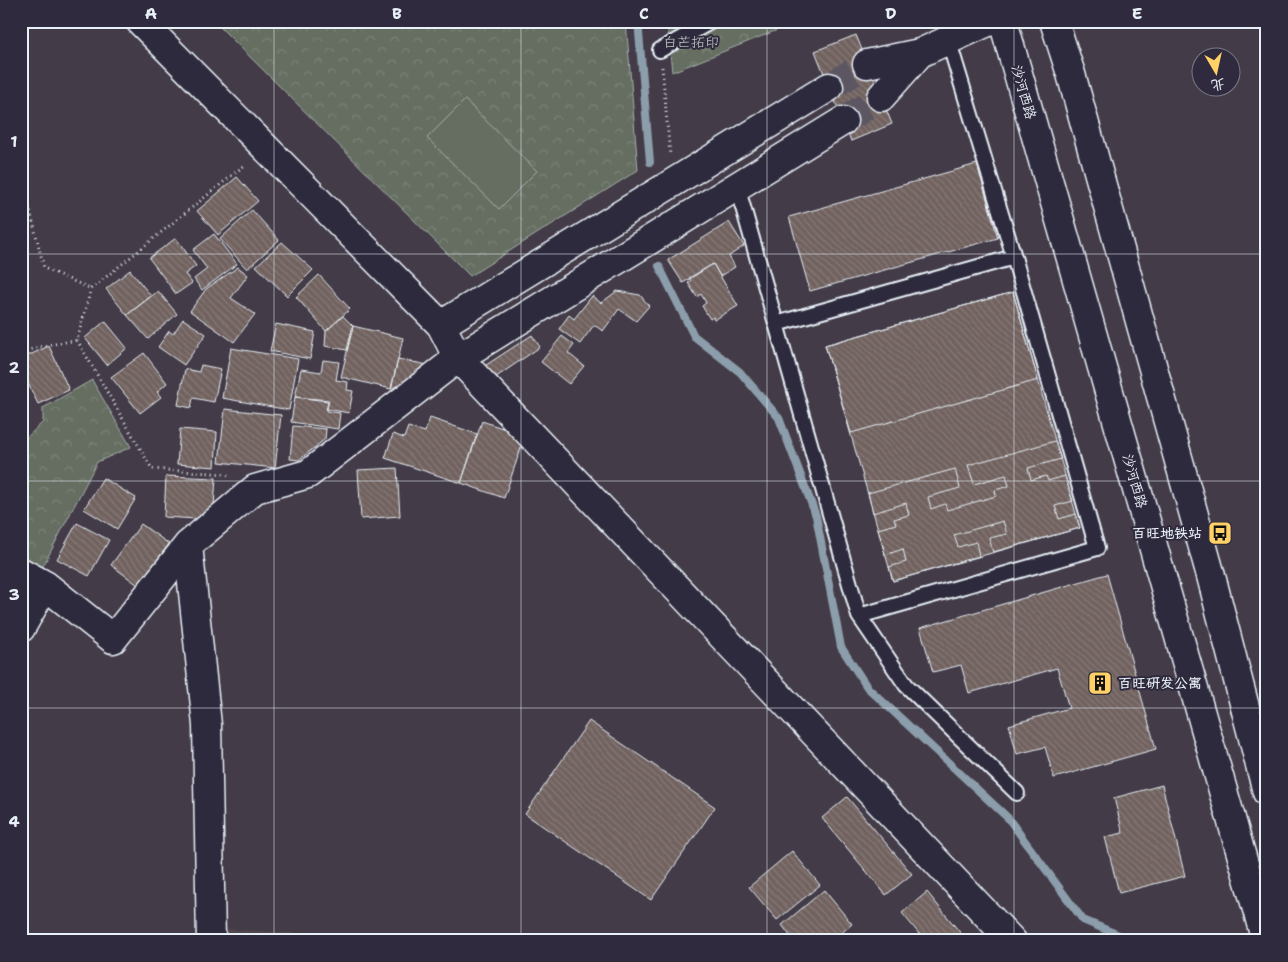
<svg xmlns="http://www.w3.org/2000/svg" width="1288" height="962" viewBox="0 0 1288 962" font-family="'Shantell Sans','LXGW WenKai TC',sans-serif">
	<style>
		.built { fill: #51474e }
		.park { fill: url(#park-crowns); stroke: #a6b0ac }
		.garden { fill: #656e61; stroke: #a6b0ac }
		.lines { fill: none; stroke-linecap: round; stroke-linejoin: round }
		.stream { stroke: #8c9eab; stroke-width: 8 }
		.building { fill: url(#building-back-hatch); stroke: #e8f1f8 }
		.minor-tunnel { stroke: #5c5662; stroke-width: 28; stroke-dasharray: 28 14; stroke-linecap: butt }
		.service-casing { stroke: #e8f1f8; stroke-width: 18 }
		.minor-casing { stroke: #e8f1f8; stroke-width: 31 }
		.primary-casing { stroke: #e8f1f8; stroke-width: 31 }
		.path { stroke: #e8f1f8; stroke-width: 3; stroke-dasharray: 1 4; stroke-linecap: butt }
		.service { stroke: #2f2a3d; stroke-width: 14 }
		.minor { stroke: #2f2a3d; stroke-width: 28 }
		.primary { stroke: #2f2a3d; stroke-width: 28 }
		.grid { fill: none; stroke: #e8f1f8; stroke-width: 1; stroke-opacity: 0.55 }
		.labels { text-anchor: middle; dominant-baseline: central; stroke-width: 4; stroke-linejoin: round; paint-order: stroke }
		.park-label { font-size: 14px; fill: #adb6b4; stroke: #2f2a3d }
		.street-label { font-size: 14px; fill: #e8f1f8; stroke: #2f2a3d }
		.poi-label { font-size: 14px; font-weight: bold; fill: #e8f1f8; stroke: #2f2a3d; text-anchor: end }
		.neatline { fill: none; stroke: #e8f1f8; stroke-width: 2 }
		.grid-label { font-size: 16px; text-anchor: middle; font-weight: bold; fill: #e8f1f8 }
	</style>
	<defs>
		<pattern id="park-crowns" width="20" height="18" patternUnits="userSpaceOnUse" patternTransform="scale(1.25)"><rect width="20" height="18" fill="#656e61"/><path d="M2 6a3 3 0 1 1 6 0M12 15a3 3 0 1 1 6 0" fill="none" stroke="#7b8378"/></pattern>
		<pattern id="building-back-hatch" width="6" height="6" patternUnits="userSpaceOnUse" patternTransform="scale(1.25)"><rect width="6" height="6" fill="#71625f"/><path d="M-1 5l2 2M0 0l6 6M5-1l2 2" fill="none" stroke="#857977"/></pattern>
	</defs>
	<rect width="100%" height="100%" fill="#433b47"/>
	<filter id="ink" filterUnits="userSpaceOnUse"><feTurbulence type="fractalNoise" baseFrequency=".02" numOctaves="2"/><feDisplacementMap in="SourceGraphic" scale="10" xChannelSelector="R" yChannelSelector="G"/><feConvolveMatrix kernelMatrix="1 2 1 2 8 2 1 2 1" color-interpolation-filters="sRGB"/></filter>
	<g filter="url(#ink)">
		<!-- built -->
		<path class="built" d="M225 929 416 940 225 941Z"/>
		<!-- park -->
		<path class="park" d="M214 21H626L638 170 470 276Z
			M667 21H800L672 72Z
			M92 380 131 447 97 462 39 574 21 564V443L43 422V408Z"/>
		<!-- garden -->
		<path class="garden" d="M465 100 537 171 499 209 427 138Z"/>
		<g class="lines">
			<!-- stream -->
			<path class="stream" d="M638 21 650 162
				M659 266 694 336 740 372 779 418 816 516 841 647 867 687 1008 818 1083 920 1128 939"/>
		</g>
		<!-- building -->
		<path class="building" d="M856 35 892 124 851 141 815 51Z
			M977 164 998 238 810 291 789 217Z
			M237 177 258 201 218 235 197 211Z
			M252 210 279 240 247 269 220 239Z
			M729 222 744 246 729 256 735 267 720 276 713 264 683 283 668 260Z
			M214 234 237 264 202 290 194 279 207 269 193 250Z
			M176 238 196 266 185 274 192 283 176 294 149 258Z
			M282 242 313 270 287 296 256 266Z
			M713 264 738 306 714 320 713 317 710 319 702 306 706 303 701 294 697 297 688 283 691 281 689 278Z
			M238 267 248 275 231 298 255 314 234 342 190 311 206 289Z
			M130 270 151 296 127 315 106 289Z
			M319 275 350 309 326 331 296 297Z
			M158 291 177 314 148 339 127 315Z
			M617 291 640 295 649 306 636 321 619 309 603 331 594 325 580 344 559 329 569 315 574 319 592 296 601 303Z
			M1013 292 1038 380 851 433 825 345Z
			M1013 292 1080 528 893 581 825 345Z
			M343 316 353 326 347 350 325 346 326 331Z
			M183 319 206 334 184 365 158 347 169 331 173 334Z
			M105 321 127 348 107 365 85 338Z
			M276 324 315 332 310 359 270 351Z
			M353 326 403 338 391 389 341 377Z
			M532 335 540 347 486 384 477 371Z
			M562 336 574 345 568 353 584 366 569 384 541 362Z
			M49 346 69 390 38 404 21 369V359Z
			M231 348 298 359 289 410 222 398Z
			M144 353 167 383 157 392 161 397 140 413 111 377Z
			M398 359 433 366 391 389Z
			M323 360 339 362 336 380 348 382 347 390 353 391 349 413 327 409 329 400 295 397 301 369 321 372Z
			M201 365 221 369 214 402 193 398 191 408 178 405 185 369 199 372Z
			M295 397 328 401 326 411 340 413 338 429 291 422Z
			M225 409 281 415 275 468 219 462Z
			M430 418 477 434 461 483 385 458 393 434 404 438 408 427 425 432Z
			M482 421 525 436 504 498 461 483Z
			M293 426 326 429 325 439 299 460 290 459Z
			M180 429 217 432 215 467 177 464Z
			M1055 441 1061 459 1028 468 1031 480 1046 476 1048 481 1065 476 1073 501 1055 506 1059 519 1076 514 1080 528 993 552 989 538 1007 534 1003 521 954 535 958 547 976 542 979 556 893 581 889 567 906 562 903 549 885 555 878 529 896 524 894 519 909 515 906 503 873 513 868 493 955 469 960 488 928 497 931 509 945 504 947 510 996 496 995 490 1009 486 1006 475 974 484 968 465Z
			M397 468 400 516 361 519 358 470Z
			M166 476 216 478 213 520 164 517Z
			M103 478 136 498 117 529 84 509Z
			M77 523 109 540 89 576 57 559Z
			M141 524 169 544 138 585 111 565Z
			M1107 574 1156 749 1054 778 1045 747 1017 754 1009 725 1069 708 1057 668 969 693 961 665 933 672 920 628Z
			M589 721 715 807 651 900 525 814Z
			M1162 785 1185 876 1119 893 1105 837 1123 833 1114 798Z
			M847 797 912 874 886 895 822 818Z
			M792 851 820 885 777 920 749 887Z
			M824 890 852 924 832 941H794L782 925Z
			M927 892 967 941H925L902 913Z"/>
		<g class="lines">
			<!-- minor-tunnel -->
			<path class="minor-tunnel" d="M829 87 867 64
				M843 121 881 97"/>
			<!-- service casing -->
			<g class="service-casing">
				<path id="service" d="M660 50 712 21
					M737 186 859 616 1097 548 1014 257 948 39
					M776 324 1014 257
					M859 616 906 685 1017 793"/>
			</g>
			<!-- minor casing -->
			<g class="minor-casing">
				<path id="minor" d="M140 21 441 325 458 358 1012 941
					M867 64 920 53 990 21
					M881 97 920 53
					M441 325 829 87
					M188 545 207 725 211 941
					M21 572 45 585 113 639 188 545 255 489 308 474 458 358 843 121
					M21 628 45 585"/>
			</g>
			<!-- primary casing -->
			<g class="primary-casing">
				<path id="primary" d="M1003 21 1266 941
					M1054 21 1071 74 1211 576 1267 792"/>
			</g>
			<!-- path -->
			<path class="path" d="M658 21 659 31
				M1264 21 1267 29
				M662 67 670 155
				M21 173 44 268 91 289
				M77 340 152 469 226 474 231 477
				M21 352 43 346 77 340 91 289 246 164"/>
			<!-- service -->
			<use href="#service" class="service"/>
			<!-- minor -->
			<use href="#minor" class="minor"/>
			<!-- primary -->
			<use href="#primary" class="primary"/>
		</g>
	</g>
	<!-- grid -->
	<path class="grid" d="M274 21V941M521 21V941M767 21V941M1014 21V941M21 254H1267M21 481H1267M21 708H1267"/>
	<!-- icons -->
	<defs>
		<g id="bus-square" transform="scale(1.25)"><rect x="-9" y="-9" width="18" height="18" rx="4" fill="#ffd166" stroke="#2f2a3d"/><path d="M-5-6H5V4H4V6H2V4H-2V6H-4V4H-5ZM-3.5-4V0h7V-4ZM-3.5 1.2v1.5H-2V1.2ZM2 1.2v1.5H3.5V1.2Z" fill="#111"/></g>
		<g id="building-square" transform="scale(1.25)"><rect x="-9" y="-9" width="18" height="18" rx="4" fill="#ffd166" stroke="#2f2a3d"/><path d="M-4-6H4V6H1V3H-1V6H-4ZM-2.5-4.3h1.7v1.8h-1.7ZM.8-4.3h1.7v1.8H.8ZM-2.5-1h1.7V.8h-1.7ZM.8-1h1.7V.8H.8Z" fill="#111"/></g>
	</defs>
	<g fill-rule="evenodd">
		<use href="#bus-square" x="1220" y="533"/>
		<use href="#building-square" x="1100" y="683"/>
	</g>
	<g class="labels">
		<!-- park labels -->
		<g class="park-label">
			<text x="691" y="42">白芒拓印</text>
		</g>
		<!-- street labels -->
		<g class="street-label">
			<text transform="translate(1024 92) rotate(74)">沙河西路</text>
			<text transform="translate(1135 481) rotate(74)">沙河西路</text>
		</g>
		<!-- poi labels -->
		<g class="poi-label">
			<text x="1202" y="533">百旺地铁站</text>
			<text x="1118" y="683" text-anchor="start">百旺研发公寓</text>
		</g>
	</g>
	<!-- margin -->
	<rect width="1288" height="962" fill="none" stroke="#2f2a3d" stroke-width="55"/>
	<!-- north arrow -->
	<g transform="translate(1216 72) rotate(171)"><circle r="24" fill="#2f2a3d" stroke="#797a88"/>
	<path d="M0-4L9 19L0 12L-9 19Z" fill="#ffd166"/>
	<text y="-8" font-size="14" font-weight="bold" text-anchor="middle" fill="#e8f1f8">北</text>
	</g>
	<rect x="28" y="28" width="1232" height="906" class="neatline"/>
	<g class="grid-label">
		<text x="151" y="19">A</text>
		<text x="397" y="19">B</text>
		<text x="644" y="19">C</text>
		<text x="891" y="19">D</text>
		<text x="1137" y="19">E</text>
		<text x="14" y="147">1</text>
		<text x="14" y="373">2</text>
		<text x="14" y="600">3</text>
		<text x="14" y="827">4</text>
	</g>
</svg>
